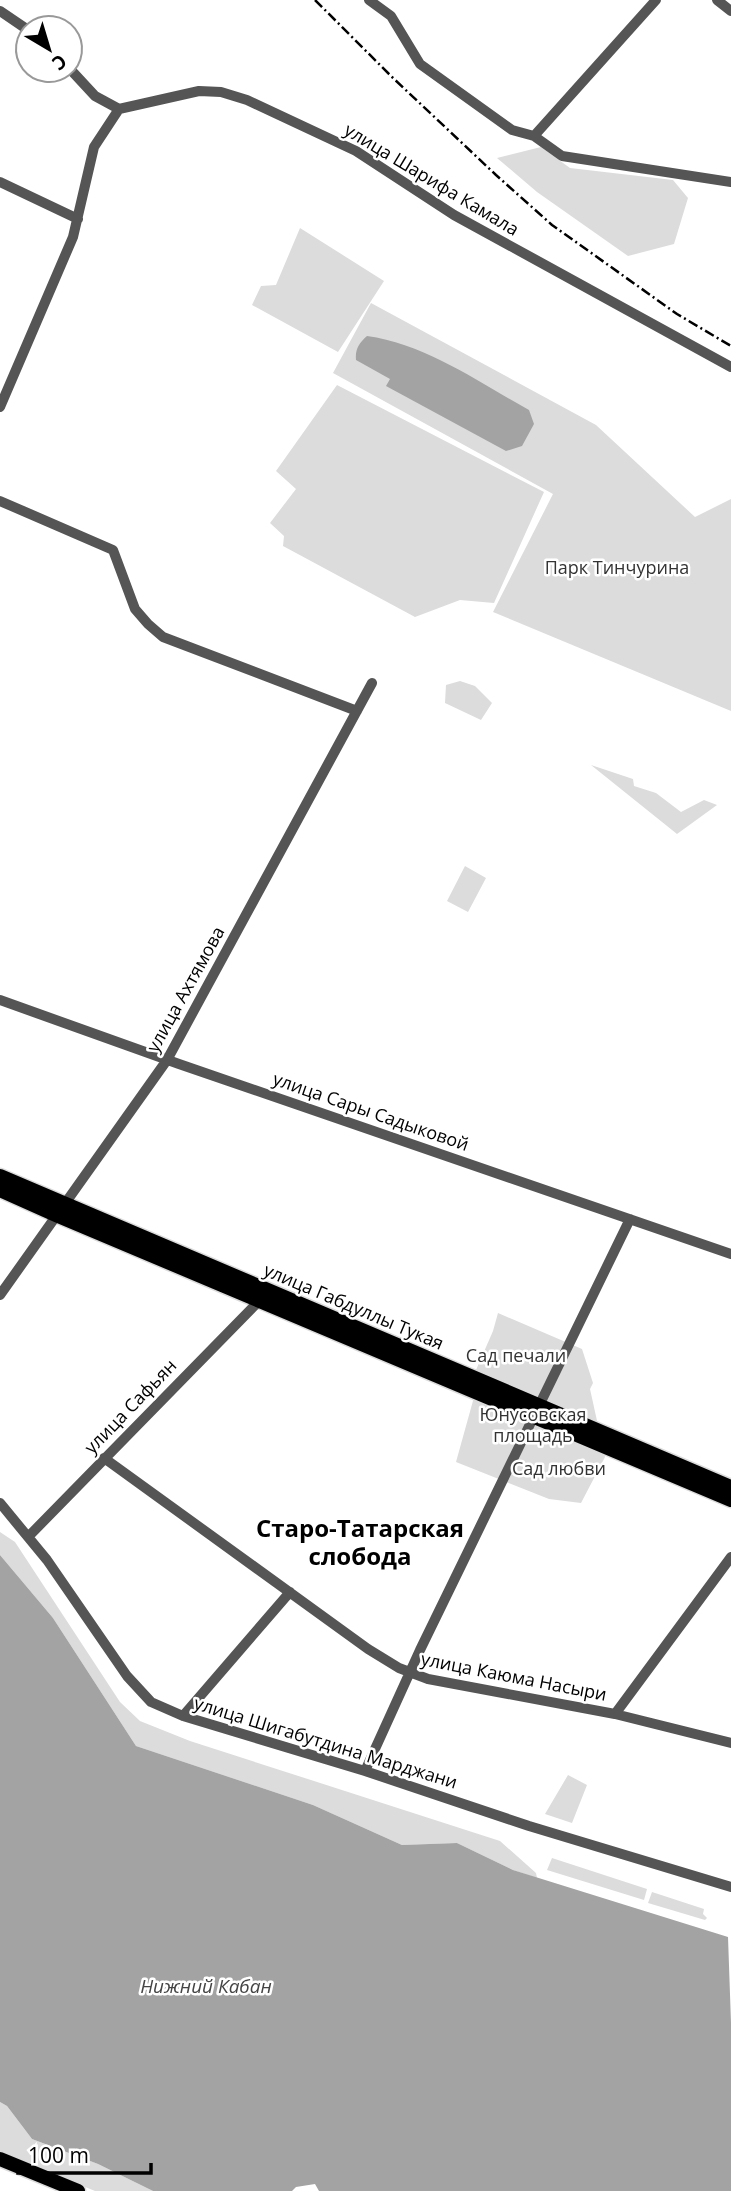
<svg xmlns="http://www.w3.org/2000/svg" width="731" height="2191" viewBox="0 0 731 2191" font-family="'Open Sans',sans-serif">
	<style>
		.green { fill: #dcdcdc }
		.water { fill: #a3a3a3 }
		.lines { fill: none; stroke-linecap: round; stroke-linejoin: round }
		.major-casing { stroke: #dbdbdb; stroke-width: 17 }
		.minor { stroke: #555; stroke-width: 10 }
		.major { stroke: #000; stroke-width: 14 }
		.tram { stroke: #000; stroke-width: 2 }
		.rail { stroke: #000; stroke-width: 2.5; stroke-dasharray: 10 3.5 2 3.5; stroke-linecap: butt }
		.labels { text-anchor: middle; dominant-baseline: central; stroke-width: 5; stroke-linejoin: round; paint-order: stroke }
		.street-label { font-size: 18px; fill: #000; stroke: #fff }
		.park-label { font-size: 18px; fill: #333; stroke: #fff }
		.water-label { font-size: 19px; font-style: italic; fill: #444; stroke: #fff }
		.district-label { font-size: 24px; font-weight: bold; fill: #000; stroke: #fff }
	</style>
	<rect width="100%" height="100%" fill="#fff"/>
	<!-- green -->
	<path class="green" d="M541 147 570 168 673 180 688 198 674 244 628 256 537 192 497 158Z
		M300 228 384 281 338 352 252 305 261 286 276 285Z
		M371 303 596 425 695 517 731 499V711L493 612 553 494 333 373Z
		M337 385 544 492 494 603 460 600 415 617 283 546 284 536 270 523 296 489 276 471Z
		M460 681 475 686 492 703 481 720 445 703 446 685Z
		M591 765 633 779 634 786 656 793 681 812 704 800 717 805 677 834Z
		M465 866 486 878 468 912 447 901Z
		M498 1313 582 1349 593 1383 590 1389 605 1457 581 1503 549 1499 456 1462 481 1372 476 1370 493 1331Z
		M0 1532 15 1542 120 1702 140 1721 190 1741 500 1841 536 1873 537 1878 513 1870 457 1843 402 1845 313 1805 136 1746 53 1618 0 1555Z
		M568 1775 587 1785 572 1823 545 1814Z
		M552 1858 647 1889 644 1900 547 1870Z
		M652 1892 704 1909 703 1914 707 1918 705 1920 648 1903Z
		M0 2102 7 2106 32 2139 98 2164 153 2191H95L0 2152Z"/>
	<!-- water -->
	<path class="water" d="M367 336C426 344 478 382 529 410L534 424 522 446 506 451 386 386 390 379 356 360C355 349 359 343 367 336Z
		M0 1555 53 1618 136 1746 313 1805 402 1845 457 1843 513 1870 728 1937 731 2023V2191H319L315 2184 296 2187 292 2191H153L98 2164 32 2139 7 2106 0 2102Z"/>
	<g class="lines">
		<!-- major casing -->
		<g class="major-casing">
			<path id="major" d="M0 1176 731 1487
				M0 1190 56 1215 731 1500
				M0 2159 78 2191"/>
		</g>
		<!-- minor -->
		<path class="minor" d="M369 0 391 16 420 64 512 130 534 136 562 156 731 182
			M717 0 731 11
			M0 11 28 30
			M70 69 95 96 119 109 199 91 221 92 247 100 356 151 454 215 731 367
			M534 136 656 0
			M0 182 78 219
			M0 407 73 237 94 147 119 109
			M0 501 113 550 135 609 148 624 163 637 357 711
			M0 1000 179 1064 731 1254
			M0 1295 167 1060 372 683
			M104 1458 368 1649 399 1668 428 1679 615 1714 731 1743
			M0 1503 47 1560 127 1676 151 1702 183 1716 365 1771 529 1826 731 1887
			M28 1537 264 1296
			M615 1714 731 1557
			M183 1716 290 1592
			M365 1771 420 1650 630 1219"/>
		<!-- major -->
		<use href="#major" class="major"/>
		<!-- tram -->
		<path class="tram" d="M0 1185 731 1494"/>
		<!-- rail -->
		<path class="rail" d="M315 0 393 78 496 175 552 225 677 314 731 346"/>
	</g>
	<g class="labels">
		<!-- street labels -->
		<g class="street-label">
			<text transform="translate(432 179) rotate(31)">улица Шарифа Камала</text>
			<text transform="translate(185 989) rotate(-61)">улица Ахтямова</text>
			<text transform="translate(371 1111) rotate(19)">улица Сары Садыковой</text>
			<text transform="translate(354 1306) rotate(23)">улица Габдуллы Тукая</text>
			<text transform="translate(130 1406) rotate(-46)">улица Сафьян</text>
			<text transform="translate(514 1676) rotate(11)">улица Каюма Насыри</text>
			<text transform="translate(326 1742) rotate(17)">улица Шигабутдина Марджани</text>
		</g>
		<!-- park labels -->
		<g class="park-label">
			<text x="617" y="567">Парк Тинчурина</text>
			<text x="516" y="1355">Сад печали</text>
			<text x="533" y="1414">Юнусовская<tspan x="533" dy="21">площадь</tspan></text>
			<text x="559" y="1468">Сад любви</text>
		</g>
		<!-- water labels -->
		<g class="water-label">
			<text x="206" y="1986">Нижний Кабан</text>
		</g>
		<!-- district labels -->
		<g class="district-label">
			<text x="360" y="1527">Старо-Татарская<tspan x="360" dy="28">слобода</tspan></text>
		</g>
	</g>
	<!-- north arrow -->
	<g transform="translate(49 49) rotate(142)"><circle r="33" fill="#ffffff" stroke="#999999" stroke-width="2"/>
	<path d="M0-5L12 26L0 18L-12 26Z" fill="#000000"/>
	<text y="-10" font-size="19" font-weight="bold" text-anchor="middle" fill="#000000">С</text>
	</g>
	<!-- scale -->
	<path d="M18 2163v10h133v-10" fill="none" stroke="#000000" stroke-width="3.5"/>
	<text x="28" y="2163" font-size="21" fill="#000000" stroke="#ffffff" stroke-width="5" paint-order="stroke">100 m</text>
</svg>
